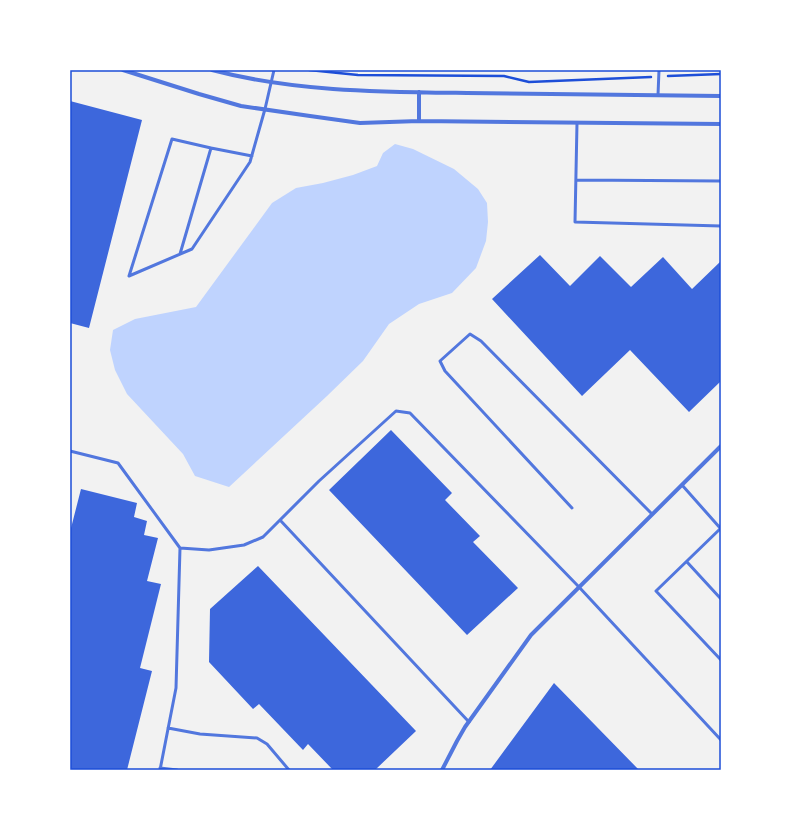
<svg xmlns="http://www.w3.org/2000/svg" width="791" height="840" viewBox="0 0 791 840" font-family="Rubik,sans-serif">
	<style>
		.water { fill: #bfd3fe }
		.building { fill: #3d67dc }
		.lines { fill: none; stroke-linecap: round; stroke-linejoin: round }
		.path { stroke: #1d4ed8; stroke-width: 2.5 }
		.service { stroke: #5277de; stroke-width: 3 }
		.minor { stroke: #5277de; stroke-width: 4 }
		.neatline { fill: none; stroke: #1d4ed8; stroke-width: 1.5 }
	</style>
	<rect width="100%" height="100%" fill="#f2f2f2"/>
	<!-- water -->
	<path class="water" d="M395 144 413 149 454 169 478 189 487 203 488 222 486 241 476 268 452 293 419 304 389 324 363 361 327 396 229 487 195 476 183 454 127 394 115 370 110 350 113 330 135 319 196 307 272 203 296 188 323 183 353 175 377 166 383 153Z"/>
	<!-- building -->
	<path class="building" d="M70 101 142 120 89 328 70 323Z
		M540 255 570 286 600 256 631 287 663 257 692 289 721 261V381L689 412 630 350 582 396 492 299Z
		M391 430 452 493 445 500 480 536 473 542 518 588 467 635 329 490Z
		M81 489 137 503 134 517 147 521 144 535 158 538 147 581 161 584 140 668 152 671 127 770 70 769V532Z
		M258 566 416 731 375 770H333L308 744 303 750 259 704 253 709 209 662 210 609Z
		M554 683 639 770H490Z"/>
	<g class="lines">
		<!-- path -->
		<path class="path" d="M309 70 358 75 504 76 529 82 651 77
			M668 76 721 74"/>
		<!-- service -->
		<path class="service" d="M658 95 659 70
			M577 123 575 222 721 226
			M211 148 252 156
			M576 180 721 181
			M180 254 211 148 172 139 129 276 192 249 250 162 265 109 274 70
			M70 451 118 463 180 548 176 688 160 770
			M682 485 721 529
			M572 508 445 371 440 361 470 334 481 341 652 514
			M280 520 469 722
			M721 528 656 591 721 660
			M180 548 209 550 244 545 263 537 319 481 396 411 410 413 579 587 721 740
			M687 562 721 599
			M168 728 200 734 257 738 267 744 289 770
			M160 768 177 770"/>
		<!-- minor -->
		<path class="minor" d="M123 70 199 94 241 106 310 116 360 123 419 121 721 124
			M212 70C295 92 382 92 467 93 552 94 636 95 721 96
			M419 121V92
			M442 770 457 741 465 727 531 635 721 446"/>
	</g>
	<!-- border -->
	<rect width="791" height="840" fill="none" stroke="#ffffff" stroke-width="142"/>
	<rect x="71" y="71" width="649" height="698" class="neatline"/>
</svg>
